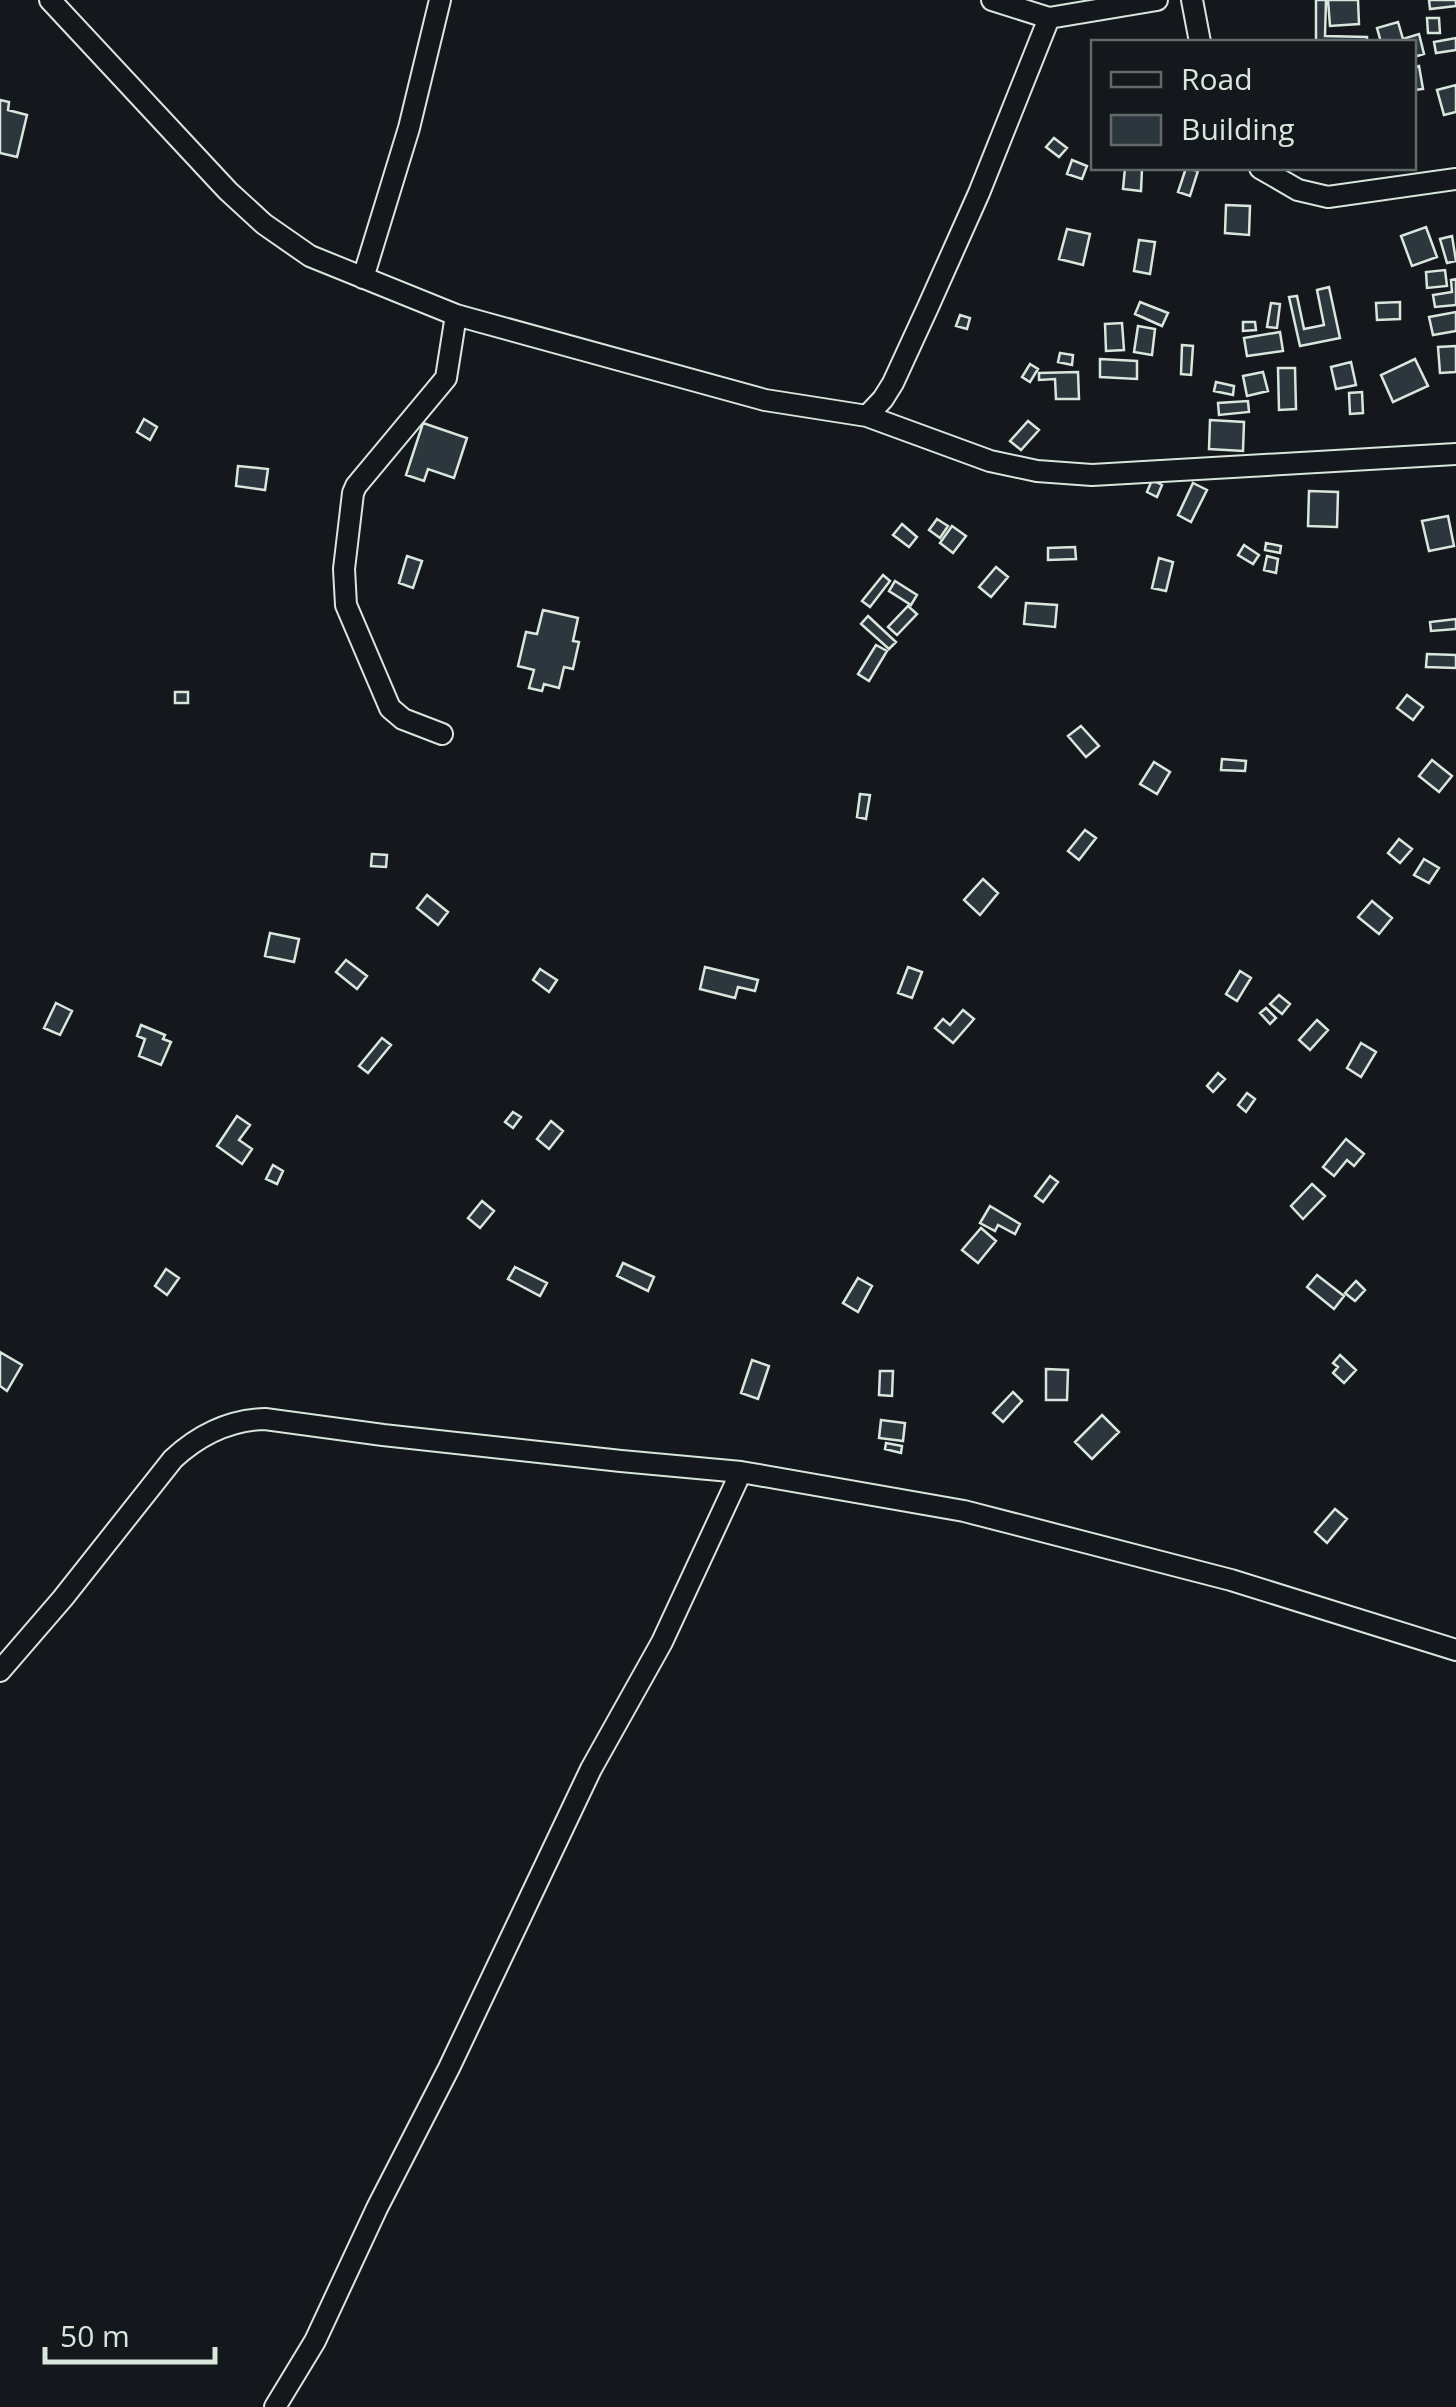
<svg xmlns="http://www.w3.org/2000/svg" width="1456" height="2407" viewBox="0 0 1456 2407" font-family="'Open Sans',sans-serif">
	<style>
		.building { fill: #2c363c; stroke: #d8e6dc; stroke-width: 2.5 }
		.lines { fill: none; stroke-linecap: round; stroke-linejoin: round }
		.minor-casing { stroke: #d8e6dc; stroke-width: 24 }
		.minor { stroke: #14181c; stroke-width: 20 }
	</style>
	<rect width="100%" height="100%" fill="#14181c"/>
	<!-- building -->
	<path class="building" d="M1316 0H1326L1325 36 1367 37V42H1316Z
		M1328 0H1358L1359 24 1330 26Z
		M1429 0H1456V6L1430 9Z
		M1427 18H1439L1440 33H1428Z
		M1398 22 1403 39 1419 34 1424 54 1414 57V42H1381L1377 28Z
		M1456 38V50L1436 53 1434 42Z
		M1419 66 1423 89 1414 90V67Z
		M1456 85V112L1444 115 1437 90Z
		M0 100 9 102 8 110 27 115 17 157 0 153Z
		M1054 138 1067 148 1059 157 1046 147Z
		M1072 160 1087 166 1082 179 1067 174Z
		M1125 168 1142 169 1141 191 1123 189Z
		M1186 168 1198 171 1190 196 1178 192Z
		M1226 205 1250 206 1249 235 1225 233Z
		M1426 227 1437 257 1412 266 1401 236Z
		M1067 229 1090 234 1083 265 1059 259Z
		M1452 236 1456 261 1447 263 1440 239Z
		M1139 240 1155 242 1150 274 1134 271Z
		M1445 270 1447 286 1427 288 1426 272Z
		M1456 279V305L1435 307 1433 295 1452 292 1451 280Z
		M1329 287 1340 338 1300 346 1289 297 1297 296 1304 329 1324 325 1317 290Z
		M1140 302 1168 313 1162 326 1135 314Z
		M1400 302V319L1377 320 1376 303Z
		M1271 303 1280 304 1277 328 1267 327Z
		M1456 312V331L1433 335 1429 317Z
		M960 315 970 318 967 329 956 326Z
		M1243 322H1255L1256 330 1243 331Z
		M1122 323 1124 350 1106 351 1105 324Z
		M1138 326 1155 329 1152 355 1134 352Z
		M1280 332 1283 351 1247 356 1244 338Z
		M1182 345 1193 346 1191 375 1181 374Z
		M1456 346V372L1440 373 1438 347Z
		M1060 353 1073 355 1072 365 1058 362Z
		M1100 359 1137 361V379L1100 377Z
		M1415 359 1428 386 1393 402 1381 375Z
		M1351 362 1356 385 1336 389 1331 367Z
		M1030 364 1038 369 1030 382 1022 377Z
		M1278 368H1295L1296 409 1279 410Z
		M1078 372 1079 399H1056L1055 379 1039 380V373Z
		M1263 372 1268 391 1247 396 1243 376Z
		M1216 382 1234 386 1233 395 1214 391Z
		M1362 392 1363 413 1350 414 1349 393Z
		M1248 401 1249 412 1219 415 1218 403Z
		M144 419 157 427 150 440 137 432Z
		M1210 420 1244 422 1243 451 1209 449Z
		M1028 421 1039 430 1021 450 1010 441Z
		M423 423 467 438 454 478 428 469 424 481 406 475Z
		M238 466 268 469 265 490 236 486Z
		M1152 480 1162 485 1157 497 1147 492Z
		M1193 483 1207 490 1191 522 1178 515Z
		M1309 491 1338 492 1337 527 1308 526Z
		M1448 516 1454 546 1429 551 1422 521Z
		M937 519 948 526 940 538 929 530Z
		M902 524 917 537 909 547 893 535Z
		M952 526 966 536 953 553 940 543Z
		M1266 543 1281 546 1280 553 1265 550Z
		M1244 545 1259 555 1253 564 1238 555Z
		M1075 547 1076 559 1048 560V548Z
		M407 556 422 561 413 588 399 583Z
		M1267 556 1278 559 1276 573 1264 570Z
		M1159 558 1173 562 1166 591 1152 588Z
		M996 567 1008 577 991 597 979 587Z
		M883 575 890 581 870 607 862 601Z
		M895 581 917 595 911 605 889 591Z
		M1026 603 1057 605 1055 627 1024 624Z
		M908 606 917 614 897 635 888 627Z
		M543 610 578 618 573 641 579 642 573 669 564 667 559 688 544 684 542 691 529 688 534 670 518 666 526 632 537 634Z
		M868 616 896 642 889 649 861 624Z
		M1456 619V629L1431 631 1430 622Z
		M876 645 887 651 869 681 858 674Z
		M1427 654 1456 655V668L1426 667Z
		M175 692H188V703H175Z
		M1407 695 1423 707 1413 720 1397 708Z
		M1081 726 1099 746 1086 757 1068 736Z
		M1222 759 1246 761 1245 771 1221 770Z
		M1432 760 1452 776 1439 792 1419 776Z
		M1154 762 1170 772 1157 794 1140 784Z
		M860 794 870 795 866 819 857 817Z
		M1085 830 1096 838 1079 860 1068 851Z
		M1399 839 1412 849 1400 863 1388 853Z
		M372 854 387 855 386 867 371 866Z
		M1424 859 1439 868 1429 883 1414 875Z
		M983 879 998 893 980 915 964 900Z
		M427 895 448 912 438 925 417 908Z
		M1372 901 1392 918 1379 934 1358 917Z
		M270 933 299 939 294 962 265 956Z
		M346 960 367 976 357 989 336 972Z
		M705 967 758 980 755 991 738 987 735 998 700 989Z
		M908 967 922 972 912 998 898 993Z
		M540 969 557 980 549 992 533 980Z
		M1240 971 1251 978 1237 1001 1226 994Z
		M1279 995 1290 1004 1282 1014 1270 1004Z
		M56 1003 72 1011 60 1035 44 1028Z
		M1266 1008 1276 1018 1270 1024 1260 1013Z
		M963 1010 974 1019 953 1043 935 1028 943 1019 950 1025Z
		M1317 1020 1328 1030 1310 1050 1299 1040Z
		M141 1025 165 1035 163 1039 171 1042 161 1065 139 1056 145 1039 137 1036Z
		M382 1038 391 1045 368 1073 359 1066Z
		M1361 1043 1376 1052 1361 1077 1347 1068Z
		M1218 1073 1225 1079 1213 1092 1207 1086Z
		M1247 1093 1255 1099 1246 1112 1238 1105Z
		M513 1112 521 1117 513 1128 505 1122Z
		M237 1116 250 1125 239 1140 252 1149 242 1164 217 1146Z
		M551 1121 563 1131 549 1149 537 1139Z
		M1346 1139 1364 1154 1354 1166 1347 1160 1334 1176 1323 1167Z
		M273 1165 283 1171 277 1184 266 1179Z
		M1050 1176 1058 1182 1043 1202 1035 1196Z
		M1312 1184 1325 1196 1303 1219 1291 1206Z
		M482 1201 494 1211 480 1228 468 1218Z
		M990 1206 1020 1224 1015 1234 998 1225 995 1231 980 1223Z
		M981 1228 996 1241 978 1263 962 1250Z
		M623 1263 654 1277 648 1291 617 1276Z
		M515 1267 547 1283 540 1296 508 1279Z
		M166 1269 179 1278 167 1295 155 1286Z
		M1317 1275 1344 1296 1334 1309 1307 1287Z
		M858 1278 872 1286 858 1312 843 1303Z
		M1356 1281 1365 1290 1355 1301 1345 1293Z
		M0 1352 22 1365 7 1391 0 1386Z
		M1340 1355 1356 1370 1344 1383 1333 1373 1338 1367 1333 1363Z
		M752 1360 769 1366 758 1399 741 1393Z
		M1046 1369 1068 1370 1067 1400H1046Z
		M880 1371H893L892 1396 879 1395Z
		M1013 1392 1022 1401 1003 1422 993 1413Z
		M1102 1415 1119 1432 1092 1459 1075 1442Z
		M881 1420 905 1423 903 1441 879 1438Z
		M886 1443 902 1446 901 1453 885 1449Z
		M1335 1509 1347 1519 1327 1543 1315 1532Z"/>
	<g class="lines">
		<!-- minor casing -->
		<g class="minor-casing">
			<path id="minor" d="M50 0 228 191 264 224 310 256 456 315 765 400 867 416 883 399 893 383 928 307 979 193 1049 18 1157 0
				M992 0 1049 18
				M1192 0 1200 42
				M1260 168 1298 190 1328 197 1456 179
				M363 278 409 128 440 0
				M867 416 990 461 1037 471 1092 475 1456 454
				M442 734 403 719 390 708 346 605 344 569 353 493 356 486 446 378 456 315
				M0 1671 63 1598 173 1459C199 1435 229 1420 265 1419L383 1435 621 1461 741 1472 964 1511 1231 1580 1456 1650
				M275 2407 315 2341 377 2208 449 2068 591 1769 662 1642 741 1472"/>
		</g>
		<!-- minor -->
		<use href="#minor" class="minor"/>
	</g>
	<!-- legend -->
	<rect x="1091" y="40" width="325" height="130" fill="#14181c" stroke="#626a69" stroke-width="2.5"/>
	<rect x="1111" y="72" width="50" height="15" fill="#14181c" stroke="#626a69" stroke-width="2.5"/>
	<text x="1181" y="90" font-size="30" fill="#d8e6dc">Road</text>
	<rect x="1111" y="115" width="50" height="30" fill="#2c363c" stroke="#626a69" stroke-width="2.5"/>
	<text x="1181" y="140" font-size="30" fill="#d8e6dc">Building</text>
	<!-- scale -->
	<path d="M45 2347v15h170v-15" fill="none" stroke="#d8e6dc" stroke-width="5"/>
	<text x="60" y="2347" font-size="30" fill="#d8e6dc" stroke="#14181c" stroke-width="8" paint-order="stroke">50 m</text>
</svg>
